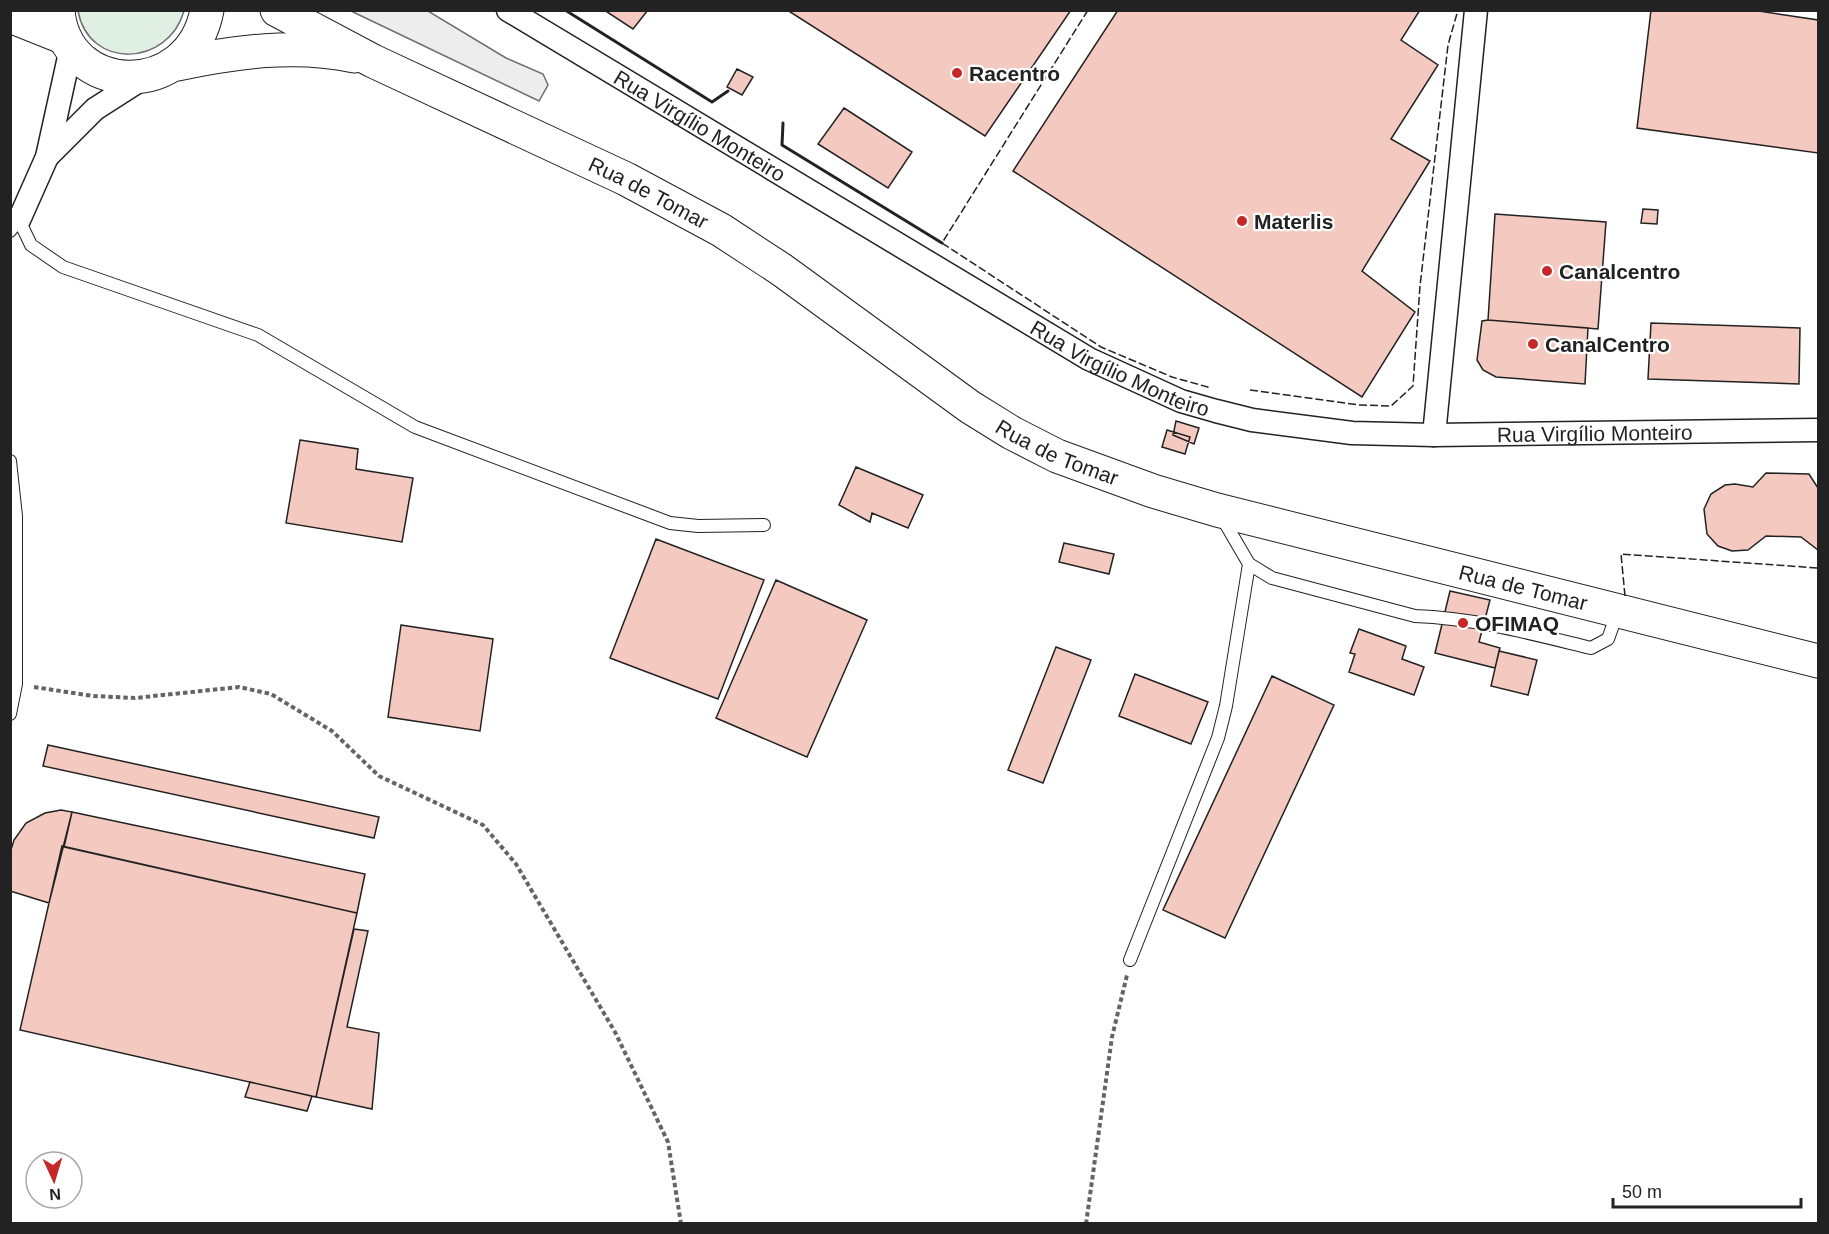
<svg xmlns="http://www.w3.org/2000/svg" width="1829" height="1234" viewBox="0 0 1829 1234" font-family="Arial,sans-serif">
	<style>
		.green { fill: #e0efe3; stroke: #6f6f6f; stroke-width: 1.5 }
		.parking { fill: #ededed; stroke: #6f6f6f; stroke-width: 1.5 }
		.building { fill: #f3c9c0; stroke: #222; stroke-width: 1.5 }
		.lines { fill: none; stroke-linecap: round; stroke-linejoin: round }
		.service-casing { stroke: #222; stroke-width: 14 }
		.minor-casing { stroke: #222; stroke-width: 25 }
		.primary-casing { stroke: #222; stroke-width: 35 }
		.path { stroke: #646464; stroke-width: 4; stroke-dasharray: 4.5 3; stroke-linecap: butt }
		.service { stroke: #fff; stroke-width: 12 }
		.minor { stroke: #fff; stroke-width: 22 }
		.primary { stroke: #fff; stroke-width: 33 }
		.fence { stroke: #222; stroke-width: 1.5; stroke-dasharray: 8 3; stroke-linecap: butt }
		.wall { stroke: #222; stroke-width: 3 }
		.poi-dot { fill: #c62828; stroke: #fff; stroke-width: 2 }
		.labels { text-anchor: middle; dominant-baseline: central; stroke-width: 4.5; stroke-linejoin: round; paint-order: stroke }
		.poi-label { font-size: 21px; font-weight: bold; fill: #222; stroke: #fff; text-anchor: start }
		.street-label { font-size: 21px; fill: #222; stroke: #fff }
	</style>
	<rect width="100%" height="100%" fill="#fff"/>
	<!-- green -->
	<path class="green" d="M78 11V10L184 11C168 67 89 70 78 11Z"/>
	<!-- parking -->
	<path class="parking" d="M351 11H428L506 58 543 74 548 85 539 101Z"/>
	<!-- building -->
	<path class="building" d="M604 10H648L633 29Z
		M787 10H1071L985 136Z
		M1118 10H1420L1401 40 1438 65 1391 139 1430 161 1362 271 1415 312 1362 397 1013 171Z
		M1651 10H1752L1818 20V153L1637 128Z
		M737 69 753 77 742 95 727 87Z
		M844 108 912 152 888 188 818 144Z
		M1643 209 1658 210 1657 224 1641 223Z
		M1495 214 1606 222 1598 329 1488 320Z
		M1488 320 1588 328 1585 384 1496 377 1483 370 1477 360 1482 321Z
		M1651 323 1800 328 1799 384 1648 379Z
		M1176 421 1199 428 1194 444 1173 435Z
		M1167 430 1190 437 1185 454 1162 447Z
		M300 440 358 449 356 469 413 478 402 542 286 523Z
		M856 467 923 495 908 528 872 513 870 522 839 505Z
		M1766 473 1809 474 1818 488V550L1801 537 1766 536 1748 550 1732 551 1718 546 1707 534 1704 509 1711 494 1725 485 1735 484 1753 487Z
		M656 539 764 580 718 699 610 658Z
		M1064 543 1114 554 1109 574 1059 562Z
		M776 580 867 620 807 757 716 718Z
		M1450 591 1490 600 1479 642 1500 648 1495 668 1435 653Z
		M401 625 493 639 480 731 388 717Z
		M1359 629 1406 646 1402 659 1424 667 1414 695 1349 672 1355 654 1350 653Z
		M1056 647 1091 660 1043 783 1008 770Z
		M1499 651 1537 660 1528 695 1491 686Z
		M1135 674 1208 702 1191 744 1119 716Z
		M1272 676 1334 705 1225 938 1163 910Z
		M48 745 379 817 374 838 43 766Z
		M61 810 72 812 49 903 10 891V853L14 840 26 823 45 813Z
		M72 812 365 874 357 913 64 847Z
		M62 846 357 913 316 1097 20 1030Z
		M354 929 368 931 347 1027 379 1033 372 1109 316 1097Z
		M250 1082 312 1096 307 1111 245 1097Z"/>
	<g class="lines">
		<!-- service casing -->
		<g class="service-casing">
			<path id="service" d="M10 231 19 220 31 245 63 267 258 335 415 427 670 523 698 526 764 525
				M10 461 16 516V684L10 714
				M1221 516 1249 564 1272 578 1415 616C1475 618 1533 634 1591 648L1608 639 1618 611
				M1130 960 1218 738 1226 706 1249 564"/>
		</g>
		<!-- minor casing -->
		<g class="minor-casing">
			<g id="minor">
				<path id="s1" d="M508 10 1089 359 1181 401 1216 411 1252 420 1352 433 1434 435 1818 430"/>
				<path d="M47 157 95 109 145 77"/>
				<path d="M19 220 47 157 71 48"/>
				<path d="M1434 435 1476 10"/>
			</g>
		</g>
		<!-- primary casing -->
		<g class="primary-casing">
			<g id="primary">
				<path d="M58 10C64 97 190 102 207 10"/>
				<path id="s2" d="M277 10 373 61 626 179 721 230 782 270 970 407 1012 433 1057 456 1153 491 1217 510 1818 661"/>
				<path d="M10 16 65 38"/>
				<path d="M177 64C235 52 295 43 354 56"/>
			</g>
		</g>
		<!-- path -->
		<path class="path" d="M34 687 93 696 135 698 239 687 271 694 332 731 379 776 483 825 516 864 615 1032 668 1142 681 1224
			M1086 1224 1112 1037 1127 975"/>
		<!-- service -->
		<use href="#service" class="service"/>
		<!-- minor -->
		<use href="#minor" class="minor"/>
		<!-- primary -->
		<use href="#primary" class="primary"/>
		<!-- fence -->
		<path class="fence" d="M1088 10 942 243 1101 347 1172 377 1211 388
			M1250 390 1359 405 1391 406 1413 386 1420 286 1448 45 1458 10
			M1625 596 1621 554 1818 568"/>
		<!-- wall -->
		<path class="wall" d="M565 10 712 102 728 91
			M783 123 782 145 942 243"/>
	</g>
	<!-- markers -->
	<g class="poi-dot">
		<circle cx="957" cy="73" r="6"/>
		<circle cx="1242" cy="221" r="6"/>
		<circle cx="1547" cy="271" r="6"/>
		<circle cx="1533" cy="344" r="6"/>
		<circle cx="1463" cy="623" r="6"/>
	</g>
	<g class="labels">
		<!-- poi labels -->
		<g class="poi-label">
			<text x="969" y="73">Racentro</text>
			<text x="1254" y="221">Materlis</text>
			<text x="1559" y="271">Canalcentro</text>
			<text x="1545" y="344">CanalCentro</text>
			<text x="1475" y="623">OFIMAQ</text>
		</g>
		<!-- street labels -->
		<g class="street-label">
			<text stroke="none"><textPath href="#s1" startOffset="224">Rua Virgílio Monteiro</textPath></text>
			<text stroke="none"><textPath href="#s2" startOffset="414">Rua de Tomar</textPath></text>
			<text stroke="none"><textPath href="#s1" startOffset="710">Rua Virgílio Monteiro</textPath></text>
			<text stroke="none"><textPath href="#s1" startOffset="1196">Rua Virgílio Monteiro</textPath></text>
			<text stroke="none"><textPath href="#s2" startOffset="900">Rua de Tomar</textPath></text>
			<text stroke="none"><textPath href="#s2" startOffset="1386">Rua de Tomar</textPath></text>
		</g>
	</g>
	<!-- border -->
	<rect width="1829" height="1234" fill="none" stroke="#222222" stroke-width="24"/>
	<!-- north arrow -->
	<g transform="translate(54 1180) rotate(176)"><circle r="28" fill="#ffffff" stroke="#a7a7a7" stroke-width="1.5"/>
	<path d="M0-4.5L10 22L0 15L-10 22Z" fill="#c62828"/>
	<text y="-9" font-size="16" font-weight="bold" text-anchor="middle" fill="#222222">N</text>
	</g>
	<!-- scale -->
	<path d="M1613 1198v9h188v-9" fill="none" stroke="#222222" stroke-width="3"/>
	<text x="1622" y="1198" font-size="18" fill="#222222" stroke="#ffffff" stroke-width="4.5" paint-order="stroke">50 m</text>
</svg>
